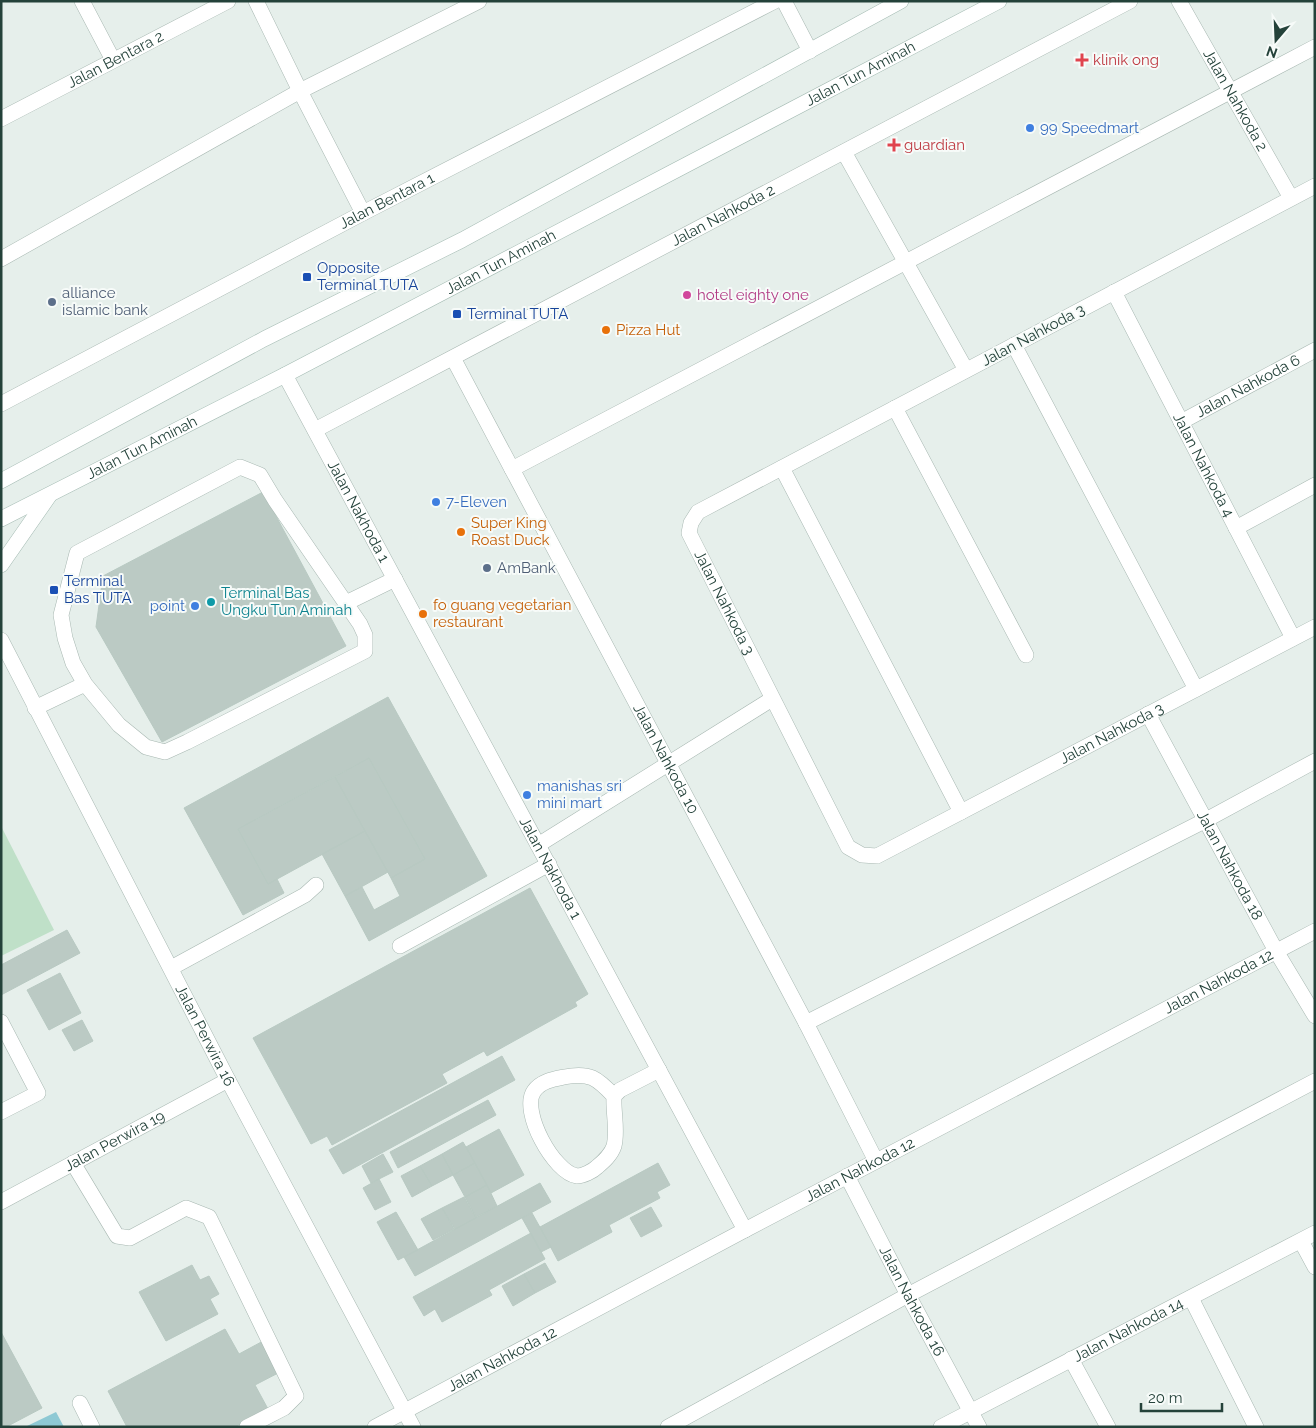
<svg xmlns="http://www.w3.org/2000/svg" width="1316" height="1428" viewBox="0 0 1316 1428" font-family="Raleway,sans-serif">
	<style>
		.green { fill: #bfe0c8 }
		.water { fill: #8ec9d4 }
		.building { fill: #bbcac4; stroke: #b8c9c2 }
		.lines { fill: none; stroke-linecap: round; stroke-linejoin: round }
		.service-casing { stroke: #a8b8b2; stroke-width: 16 }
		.minor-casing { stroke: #a8b8b2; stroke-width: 16 }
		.tertiary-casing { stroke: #a8b8b2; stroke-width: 16 }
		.secondary-casing { stroke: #a4bbb3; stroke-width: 16 }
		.service { stroke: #fff; stroke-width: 15 }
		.minor { stroke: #fff; stroke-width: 15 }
		.tertiary { stroke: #fff; stroke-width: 15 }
		.secondary { stroke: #fff; stroke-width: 15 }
		.health-dot { fill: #e0444e; stroke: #f7fbf9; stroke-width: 2 }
		.shop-dot { fill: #3f7fe0; stroke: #f7fbf9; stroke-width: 2 }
		.transit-dot { fill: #1a4fb4; stroke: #f7fbf9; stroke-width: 2 }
		.hotel-dot { fill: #d1479c; stroke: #f7fbf9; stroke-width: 2 }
		.service-dot { fill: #5c6f8a; stroke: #f7fbf9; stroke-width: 2 }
		.food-dot { fill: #e8710a; stroke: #f7fbf9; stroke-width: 2 }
		.culture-dot { fill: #0f9aa8; stroke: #f7fbf9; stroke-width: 2 }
		.labels { text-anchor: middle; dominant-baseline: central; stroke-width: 4; stroke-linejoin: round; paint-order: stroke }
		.street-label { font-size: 15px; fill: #24423a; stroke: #f7fbf9 }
		.health-label { font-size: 15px; fill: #be3a42; stroke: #f7fbf9; text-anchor: start }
		.shop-label { font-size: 15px; fill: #366cbe; stroke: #f7fbf9; text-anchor: start }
		.transit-label { font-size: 15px; fill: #164399; stroke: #f7fbf9; text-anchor: start }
		.service-label { font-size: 15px; fill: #4e5e75; stroke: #f7fbf9; text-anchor: start }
		.hotel-label { font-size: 15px; fill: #b23c85; stroke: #f7fbf9; text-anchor: start }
		.food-label { font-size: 15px; fill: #c56008; stroke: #f7fbf9; text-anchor: start }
		.culture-label { font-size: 15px; fill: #0d838f; stroke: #f7fbf9; text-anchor: start }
	</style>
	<rect width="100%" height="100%" fill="#e6efeb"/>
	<!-- green -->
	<path class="green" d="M1 826 54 930 1 956Z"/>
	<!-- water -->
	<path class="water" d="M56 1412 64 1427H25Z"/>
	<!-- building -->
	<path class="building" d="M263 492 346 646 162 742 96 627 103 576Z
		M388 697 487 876 369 941 345 896 362 887 374 910 400 896 391 878 425 859 369 758 238 829 268 884 277 879 284 893 243 915 184 808Z
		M369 758 425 859 391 878 335 777Z
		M335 777 365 831 268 884 238 829Z
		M365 831 388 872 345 896 322 854Z
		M530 888 588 994 575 1002 577 1006 487 1056 484 1051 442 1074 447 1083 332 1145 327 1136 311 1144 253 1038Z
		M67 930 80 953 1 995V965Z
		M60 973 81 1013 49 1030 27 990Z
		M82 1020 93 1041 74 1051 62 1030Z
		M502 1056 515 1080 343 1174 329 1150Z
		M488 1100 496 1115 398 1168 390 1152Z
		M499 1129 524 1175 491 1193 466 1147Z
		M463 1142 475 1163 453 1175 442 1154Z
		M383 1154 393 1172 371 1183 362 1166Z
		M442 1154 453 1175 432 1186 420 1166Z
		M475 1163 487 1185 465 1197 453 1175Z
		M658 1163 670 1185 657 1192 660 1198 609 1225 612 1232 558 1261 540 1227Z
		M420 1166 432 1186 412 1197 401 1176Z
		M379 1179 391 1202 375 1210 363 1188Z
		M540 1183 551 1202 415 1276 404 1257Z
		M487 1185 497 1206 476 1217 465 1197Z
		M464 1197 476 1218 455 1229 442 1208Z
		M651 1207 662 1226 641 1237 630 1218Z
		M442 1208 454 1229 433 1240 421 1219Z
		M396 1212 418 1250 398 1260 377 1222Z
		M532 1213 551 1247 541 1252 522 1218Z
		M531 1233 545 1259 489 1290 492 1295 442 1322 435 1309 424 1316 413 1297Z
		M545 1263 556 1282 535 1293 524 1274Z
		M192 1265 200 1280 209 1276 219 1294 210 1299 218 1314 166 1341 139 1292Z
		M524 1274 535 1293 513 1306 502 1286Z
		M225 1329 239 1354 265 1340 282 1371 255 1385 268 1409 235 1427H127L108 1391Z
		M1 1332 42 1408 6 1427H3L1 1423Z"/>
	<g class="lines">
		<!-- service casing -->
		<g class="service-casing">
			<path id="service" d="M82 1 113 60
				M256 1 300 91 363 213
				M844 152 966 370
				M1 259 300 91 479 1
				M1014 345 1196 689
				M240 467 260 475 275 500 360 624 365 635V651L187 742 165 752 146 747 119 725 85 684 73 663 65 638 61 615 77 553Z
				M782 468 961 812
				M512 469 1315 47
				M1236 528 1315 485
				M346 603 395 579
				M35 708 85 684
				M538 845 772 699
				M400 946 549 864
				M1276 951 1315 1016
				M171 968 305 895 316 885
				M1 1022 38 1093 1 1112
				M806 1023 1206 820 1315 761
				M614 1096C597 1078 590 1072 564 1077 554 1079 541 1081 534 1091 520 1111 554 1173 577 1176 583 1176 593 1171 597 1167 604 1161 611 1155 614 1146 618 1130 613 1113 614 1096L620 1090 659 1070
				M73 1163 117 1236 130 1238 186 1208 209 1217 296 1396 284 1408 247 1427
				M1301 1241 1315 1267
				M1071 1359 1108 1427
				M80 1403 92 1427
				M668 1427 908 1295 1315 1081"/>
		</g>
		<!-- minor casing -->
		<g class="minor-casing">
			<g id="minor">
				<path d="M784 1 810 51"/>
				<path id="s1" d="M1179 1 1291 198"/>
				<path id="s2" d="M1 119 228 1"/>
				<path id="s3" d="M1315 186 698 512 691 523 689 533 848 847 862 855 877 856 1315 627"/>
				<path id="s4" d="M1114 292 1293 638"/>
				<path id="s5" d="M453 358 806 1023 876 1161"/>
				<path id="s6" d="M285 375 745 1230"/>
				<path id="s7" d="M1 404 363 213 775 1"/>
				<path d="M895 408 1026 655"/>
				<path id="s8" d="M1181 422 1315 350"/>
				<path id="s9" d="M315 430 1130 1"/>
				<path id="s10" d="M1148 714 1276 951"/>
				<path id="s11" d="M847 1176 908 1295 979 1427"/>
				<path id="s12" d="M1 1202 228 1080"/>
				<path d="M1191 1298 1256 1427"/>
				<path id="s13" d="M375 1427 745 1230 1315 931"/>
				<path id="s14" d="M941 1427 1315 1233"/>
			</g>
		</g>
		<!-- tertiary casing -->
		<g class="tertiary-casing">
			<g id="tertiary">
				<path id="s15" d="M1 640 228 1080 413 1427"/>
			</g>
		</g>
		<!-- secondary casing -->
		<g class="secondary-casing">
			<g id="secondary">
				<path d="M1 481 264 339 462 240 901 1"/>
				<path id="s16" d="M1 519 285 375 999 1"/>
				<path d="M1 565 49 496"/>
			</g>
		</g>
		<!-- service -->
		<use href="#service" class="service"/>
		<!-- minor -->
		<use href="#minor" class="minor"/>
		<!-- tertiary -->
		<use href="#tertiary" class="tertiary"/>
		<!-- secondary -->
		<use href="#secondary" class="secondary"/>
	</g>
	<!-- markers -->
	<g class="health-dot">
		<path d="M1079.5 52.5h5v5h5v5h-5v5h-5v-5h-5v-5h5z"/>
		<path d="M891.5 137.5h5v5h5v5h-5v5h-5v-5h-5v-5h5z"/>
	</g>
	<g class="shop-dot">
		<circle cx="1030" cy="128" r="5"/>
		<circle cx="436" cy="502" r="5"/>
		<circle cx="195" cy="606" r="5"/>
		<circle cx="527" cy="795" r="5"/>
	</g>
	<g class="transit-dot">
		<rect x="302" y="272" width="10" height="10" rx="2.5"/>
		<rect x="452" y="309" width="10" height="10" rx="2.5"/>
		<rect x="49" y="585" width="10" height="10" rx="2.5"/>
	</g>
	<circle class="hotel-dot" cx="687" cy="295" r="5"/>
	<g class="service-dot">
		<circle cx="52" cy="302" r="5"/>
		<circle cx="487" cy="568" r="5"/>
	</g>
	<g class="food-dot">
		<circle cx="606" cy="330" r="5"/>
		<circle cx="461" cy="532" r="5"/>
		<circle cx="423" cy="614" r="5"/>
	</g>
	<circle class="culture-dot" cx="211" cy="602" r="5"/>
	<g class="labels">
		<!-- street labels -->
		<g class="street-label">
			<text stroke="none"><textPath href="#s2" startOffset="129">Jalan Bentara 2</textPath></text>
			<text stroke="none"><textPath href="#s16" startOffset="968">Jalan Tun Aminah</textPath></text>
			<text stroke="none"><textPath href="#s1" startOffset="114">Jalan Nahkoda 2</textPath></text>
			<text stroke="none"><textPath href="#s7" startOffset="436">Jalan Bentara 1</textPath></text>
			<text stroke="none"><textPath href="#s9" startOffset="461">Jalan Nahkoda 2</textPath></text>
			<text stroke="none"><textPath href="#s16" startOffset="562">Jalan Tun Aminah</textPath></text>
			<text transform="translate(1033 335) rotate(-28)">Jalan Nahkoda 3</text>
			<text stroke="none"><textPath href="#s8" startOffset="76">Jalan Nahkoda 6</textPath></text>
			<text stroke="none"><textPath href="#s16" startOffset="158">Jalan Tun Aminah</textPath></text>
			<text stroke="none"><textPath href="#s4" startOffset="195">Jalan Nahkoda 4</textPath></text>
			<text stroke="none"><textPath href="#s6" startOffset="155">Jalan Nakhoda 1</textPath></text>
			<text stroke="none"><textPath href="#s3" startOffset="799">Jalan Nahkoda 3</textPath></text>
			<text stroke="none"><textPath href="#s3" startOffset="1369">Jalan Nahkoda 3</textPath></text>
			<text stroke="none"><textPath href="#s5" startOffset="454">Jalan Nahkoda 10</textPath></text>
			<text stroke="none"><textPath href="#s10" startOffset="172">Jalan Nahkoda 18</textPath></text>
			<text stroke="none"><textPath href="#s6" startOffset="560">Jalan Nakhoda 1</textPath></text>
			<text stroke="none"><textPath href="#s13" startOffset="954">Jalan Nahkoda 12</textPath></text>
			<text stroke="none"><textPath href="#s15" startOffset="445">Jalan Perwira 16</textPath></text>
			<text stroke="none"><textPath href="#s12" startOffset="129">Jalan Perwira 19</textPath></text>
			<text stroke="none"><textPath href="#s13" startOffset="549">Jalan Nahkoda 12</textPath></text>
			<text stroke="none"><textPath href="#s11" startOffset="141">Jalan Nahkoda 16</textPath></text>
			<text stroke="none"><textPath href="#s14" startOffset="211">Jalan Nahkoda 14</textPath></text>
			<text stroke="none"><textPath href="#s13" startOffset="144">Jalan Nahkoda 12</textPath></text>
		</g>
		<!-- health labels -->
		<g class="health-label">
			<text x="1093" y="60">klinik ong</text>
			<text x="904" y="145">guardian</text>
		</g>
		<!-- shop labels -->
		<g class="shop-label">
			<text x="1040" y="128">99 Speedmart</text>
			<text x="446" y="502">7-Eleven</text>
			<text x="185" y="606" text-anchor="end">point</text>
			<text x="537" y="786">manishas sri<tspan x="537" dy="17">mini mart</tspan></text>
		</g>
		<!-- transit labels -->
		<g class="transit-label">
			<text x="317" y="268">Opposite<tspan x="317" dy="17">Terminal TUTA</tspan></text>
			<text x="467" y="314">Terminal TUTA</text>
			<text x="64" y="581">Terminal<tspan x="64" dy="17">Bas TUTA</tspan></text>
		</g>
		<!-- service labels -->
		<g class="service-label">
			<text x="62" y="293">alliance<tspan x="62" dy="17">islamic bank</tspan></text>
			<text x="497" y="568">AmBank</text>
		</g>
		<!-- hotel labels -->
		<g class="hotel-label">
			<text x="697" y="295">hotel eighty one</text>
		</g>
		<!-- food labels -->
		<g class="food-label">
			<text x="616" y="330">Pizza Hut</text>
			<text x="471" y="523">Super King<tspan x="471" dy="17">Roast Duck</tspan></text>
			<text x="433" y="605">fo guang vegetarian<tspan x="433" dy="17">restaurant</tspan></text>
		</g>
		<!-- culture labels -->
		<g class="culture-label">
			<text x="221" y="593">Terminal Bas<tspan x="221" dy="17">Ungku Tun Aminah</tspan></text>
		</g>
	</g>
	<!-- border -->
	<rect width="1316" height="1428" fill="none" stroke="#24423a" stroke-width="5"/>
	<!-- north arrow -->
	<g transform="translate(1276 40) rotate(199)" stroke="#f7fbf9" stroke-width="4" paint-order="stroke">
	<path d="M0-4L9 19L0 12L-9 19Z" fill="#24423a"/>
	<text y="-8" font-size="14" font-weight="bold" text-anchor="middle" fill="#24423a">N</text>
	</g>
	<!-- scale -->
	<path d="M1141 1403v8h81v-8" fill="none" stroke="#24423a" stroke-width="2.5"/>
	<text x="1148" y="1403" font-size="15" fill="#24423a" stroke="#f7fbf9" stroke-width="4" paint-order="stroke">20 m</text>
</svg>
